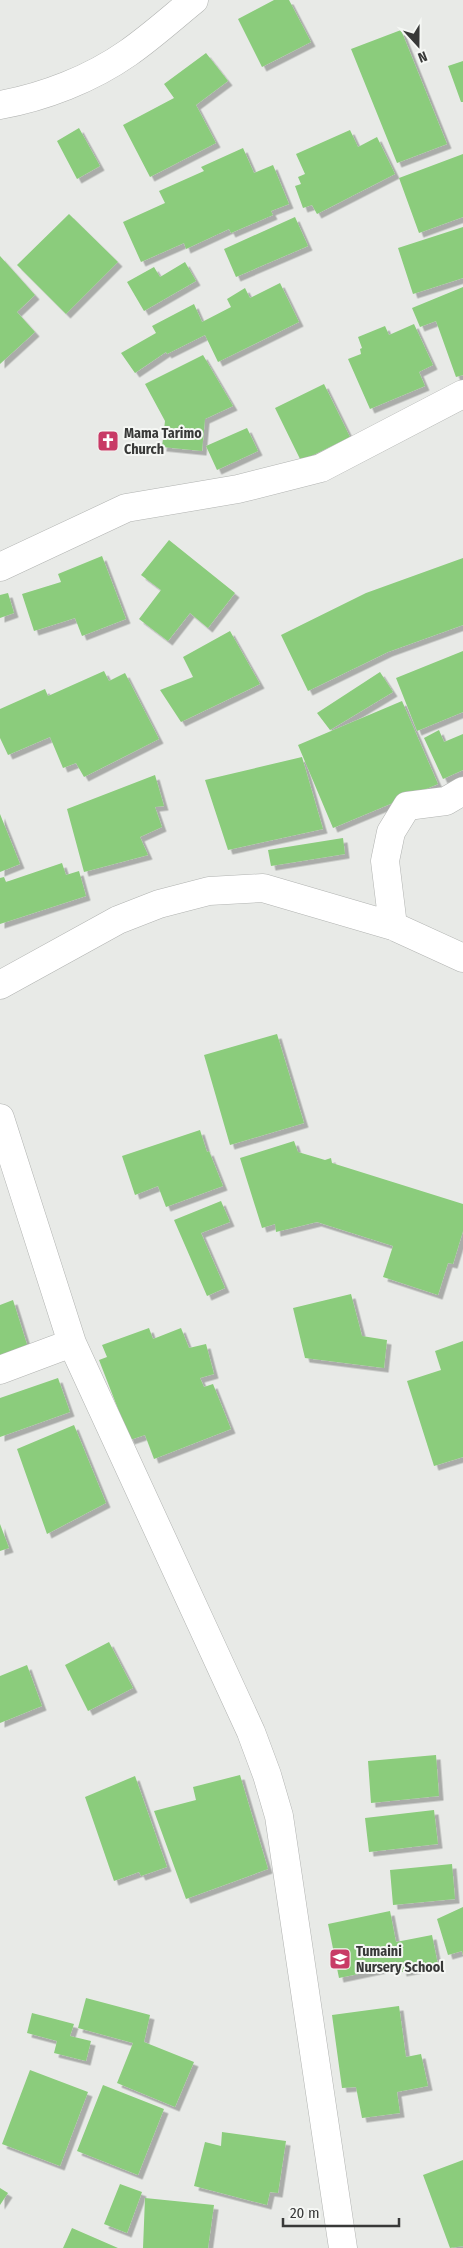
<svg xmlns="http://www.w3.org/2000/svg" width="463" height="2248" viewBox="0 0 463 2248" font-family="'Fira Sans Condensed',sans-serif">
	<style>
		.building { fill: #8bcc7c; filter: url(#shadow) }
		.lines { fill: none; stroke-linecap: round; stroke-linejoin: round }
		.minor-casing { stroke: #b1b3b1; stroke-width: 29 }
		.minor { stroke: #fff; stroke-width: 28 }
		.labels { text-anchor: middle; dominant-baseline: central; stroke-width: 4; stroke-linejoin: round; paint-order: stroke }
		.poi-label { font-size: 14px; font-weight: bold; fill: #383938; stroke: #f5f7f4; text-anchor: start }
	</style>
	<defs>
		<filter id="shadow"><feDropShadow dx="4.5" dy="4.5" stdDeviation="0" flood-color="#0004"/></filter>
	</defs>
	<rect width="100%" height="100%" fill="#e8eae7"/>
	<!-- building -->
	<path class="building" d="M274 0H289L311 42 262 67 238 19Z
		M401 30 447 144 397 163 351 49Z
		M206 53 228 81 196 105 216 143 150 177 123 125 174 98 164 84Z
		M463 61V102H461L448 66Z
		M79 128 100 166 77 179 57 141Z
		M350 130 358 147 377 137 395 174 317 214 312 205 303 208 295 186 301 184 298 177 305 174 296 154Z
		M243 148 254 173 273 165 289 204 271 211 273 215 231 233 229 229 186 249 184 243 141 262 123 222 165 203 159 191 204 171 201 167Z
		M463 154V217L419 233 399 178Z
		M69 214 118 262 66 314 17 265Z
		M295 217 308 246 236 277 224 249Z
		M463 227V278L413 294 398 248Z
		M0 256 35 295 17 312 35 332 0 364Z
		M185 262 196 281 144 311 127 282 154 267 160 277Z
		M280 283 299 322 218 362 205 335 167 354 166 352 135 373 121 353 156 333 152 326 194 304 202 322 231 307 227 299 245 288 250 298Z
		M463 287V375L456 377 436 321 420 327 412 308Z
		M414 324 433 365 419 372 425 386 370 409 348 359 361 354 360 349 362 348 358 337 385 326 389 335Z
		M203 355 233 406 205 419 202 451 162 447 165 421 145 384Z
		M324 384 350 437 301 461 275 408Z
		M247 428 258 451 217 470 206 446Z
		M169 540 235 593 208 628 190 613 168 641 139 619 161 590 141 575Z
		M102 556 126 619 82 636 75 618 34 631 22 594 61 582 58 574Z
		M463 558V625L388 652 308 691 281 635 366 593Z
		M8 593 14 613 0 618V595Z
		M230 631 260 684 181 722 160 690 193 677 183 657Z
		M463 651V712L417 731 396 678Z
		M104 671 109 681 125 673 159 739 84 777 76 763 63 768 50 737 8 755 0 738V709L45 689 48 696Z
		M380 672 393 692 330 730 317 713Z
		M402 701 438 784 333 828 298 745Z
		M439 730 444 742 463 734V770L443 779 424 738Z
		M302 757 323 829 228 850 205 780Z
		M155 775 164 806 155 807 162 827 140 837 148 855 84 872 67 809Z
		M0 814 20 864 0 872Z
		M343 838 345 854 271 866 268 850Z
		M62 863 66 875 79 871 86 896 0 924V878L4 877 6 882Z
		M277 1034 304 1123 230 1145 204 1055Z
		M200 1130 207 1152 209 1151 223 1186 166 1207 158 1186 135 1195 122 1156Z
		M294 1141 298 1152 325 1160 331 1158 332 1163 463 1204V1231L453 1264 448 1263 438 1295 383 1277 393 1246 317 1222 276 1232 275 1224 262 1228 240 1158Z
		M221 1201 230 1222 201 1233 225 1288 207 1296 174 1220Z
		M351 1294 362 1336 387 1340 384 1368 305 1358 293 1308Z
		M13 1300 30 1354 0 1363V1305Z
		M149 1328 153 1339 181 1328 189 1348 206 1344 214 1374 200 1378 204 1387 213 1384 231 1429 154 1459 145 1435 130 1440 99 1360 107 1357 102 1345Z
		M463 1341V1457L434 1466 407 1381 441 1370 435 1351Z
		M58 1378 70 1412 0 1437V1398Z
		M74 1425 106 1503 47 1534 17 1449Z
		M0 1524 9 1548 0 1551Z
		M109 1642 133 1688 88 1711 65 1665Z
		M27 1665 42 1706 0 1723V1676Z
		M436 1755 439 1796 371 1803 368 1761Z
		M240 1775 268 1869 186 1899 154 1811 196 1800 193 1787Z
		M135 1776 167 1867 141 1876 139 1872 114 1881 85 1797Z
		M434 1810 438 1844 369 1852 365 1818Z
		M452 1864 455 1899 393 1905 390 1870Z
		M463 1907V1955L462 1951 448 1955 437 1919Z
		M390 1911 396 1942 432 1935 438 1965 402 1972 401 1965 339 1978 328 1924Z
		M86 1998 150 2015 144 2042 194 2062 175 2107 117 2083 133 2043 78 2028Z
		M399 2006 406 2057 421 2054 428 2086 397 2092 400 2113 362 2118 356 2087 342 2088 332 2015Z
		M32 2013 74 2024 70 2036 91 2041 86 2061 54 2053 57 2041 27 2033Z
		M30 2070 88 2092 60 2166 2 2144Z
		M103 2085 164 2109 138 2175 77 2151Z
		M222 2132 286 2141 278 2193 270 2192 267 2205 194 2186 205 2142 221 2146Z
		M463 2160V2246L450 2248 423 2175Z
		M120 2184 142 2192 127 2233 104 2224Z
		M0 2188 8 2193 0 2205Z
		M145 2198 214 2205 208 2248H143Z
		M72 2228 118 2248H63Z"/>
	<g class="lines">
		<!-- minor casing -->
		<g class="minor-casing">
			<path id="minor" d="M0 105C44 97 91 79 128 53 151 37 172 18 194 0
				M0 567 126 508 238 489 321 468 463 394
				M393 926 385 861 391 832 407 806 446 801 463 791
				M0 985 118 920 159 904 209 891 263 888 393 926 463 958
				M0 1118 72 1343 251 1732 267 1775 279 1816 343 2248
				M0 1370 72 1343"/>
		</g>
		<!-- minor -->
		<use href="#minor" class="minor"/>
	</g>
	<!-- icons -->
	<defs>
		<g id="church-square" transform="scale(1.125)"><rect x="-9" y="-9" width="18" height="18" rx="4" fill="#c83a66" stroke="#f5f7f4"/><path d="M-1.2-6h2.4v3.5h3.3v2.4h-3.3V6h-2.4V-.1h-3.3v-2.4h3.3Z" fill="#fff"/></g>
		<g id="school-square" transform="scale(1.125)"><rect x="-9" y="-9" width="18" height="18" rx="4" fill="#c83a66" stroke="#f5f7f4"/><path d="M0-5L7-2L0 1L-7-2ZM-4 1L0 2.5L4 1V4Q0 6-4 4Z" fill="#fff"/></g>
	</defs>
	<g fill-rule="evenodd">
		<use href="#church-square" x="108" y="441"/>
		<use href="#school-square" x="340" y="1959"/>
	</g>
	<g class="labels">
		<!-- poi labels -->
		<g class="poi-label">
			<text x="124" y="433">Mama Tarimo<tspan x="124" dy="16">Church</tspan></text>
			<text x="356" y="1951">Tumaini<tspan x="356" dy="16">Nursery School</tspan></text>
		</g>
	</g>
	<!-- north arrow -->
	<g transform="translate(418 45) rotate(159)" stroke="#f5f7f4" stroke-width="4" paint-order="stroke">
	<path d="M0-4L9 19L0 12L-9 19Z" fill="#383938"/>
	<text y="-8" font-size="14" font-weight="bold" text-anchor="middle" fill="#383938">N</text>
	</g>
	<!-- scale -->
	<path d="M283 2218v8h116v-8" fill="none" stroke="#383938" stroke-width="2.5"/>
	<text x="290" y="2218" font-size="15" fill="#383938" stroke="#f5f7f4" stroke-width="4" paint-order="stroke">20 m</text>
</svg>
